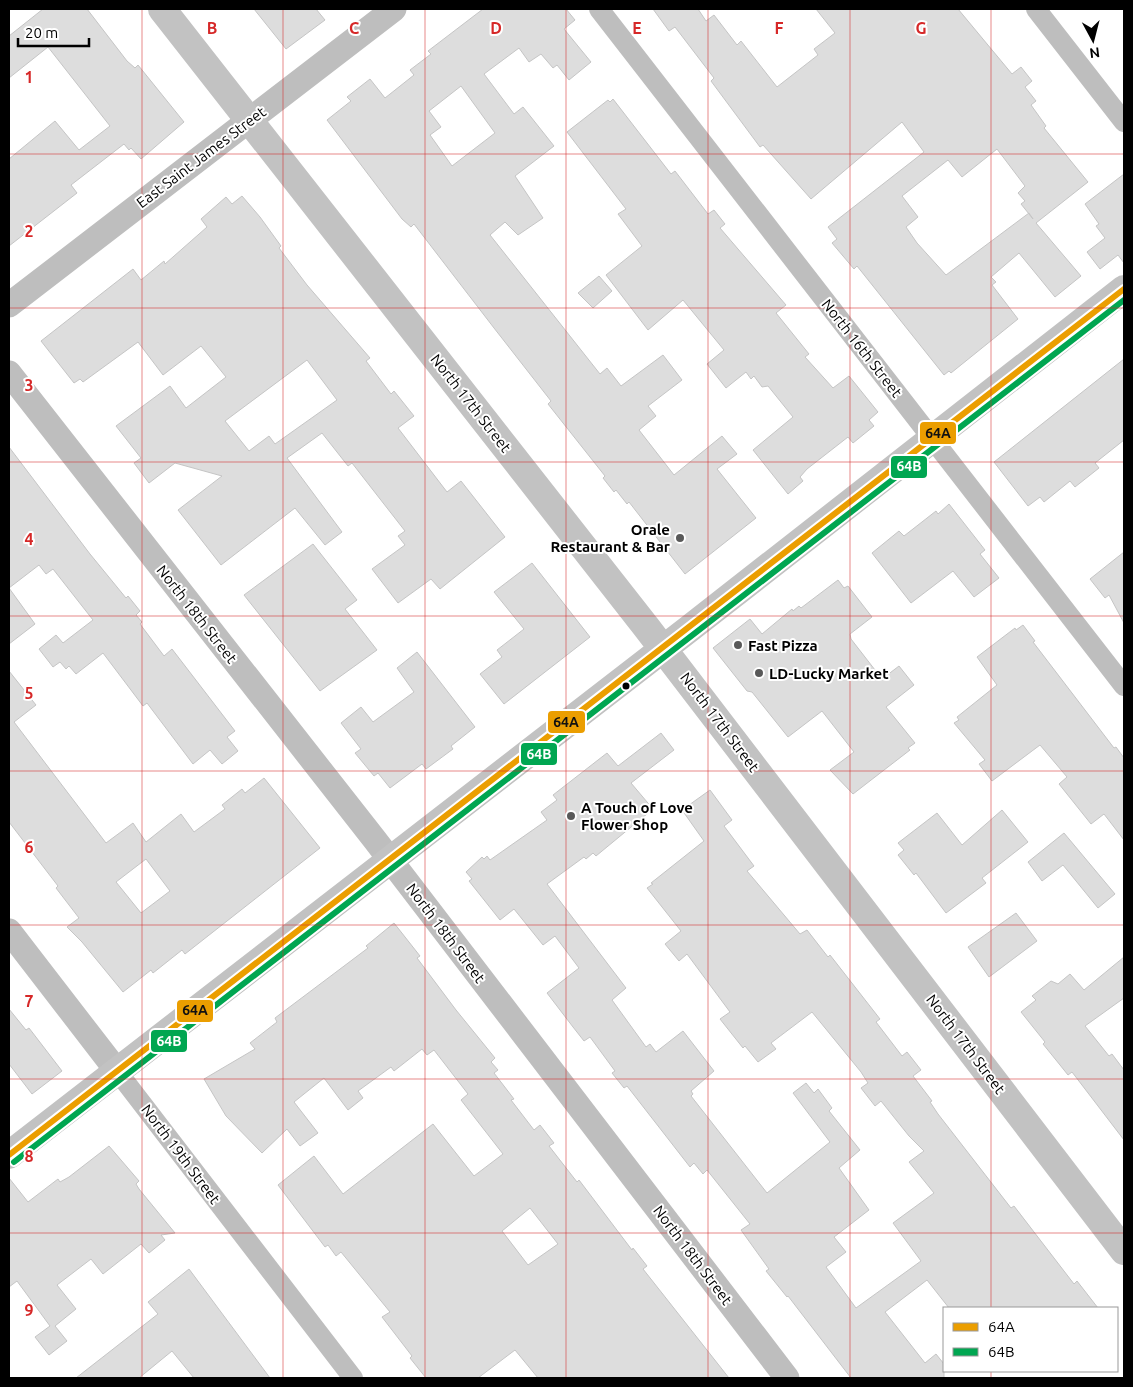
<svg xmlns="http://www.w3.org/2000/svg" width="1133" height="1387" viewBox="0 0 1133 1387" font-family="Ubuntu,sans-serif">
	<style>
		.building { fill: #ddd; stroke: #c5c5c5; fill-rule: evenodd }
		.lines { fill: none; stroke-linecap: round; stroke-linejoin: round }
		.minor { stroke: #bebebe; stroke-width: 20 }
		.tertiary { stroke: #bebebe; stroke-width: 25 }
		.secondary { stroke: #c2c2c2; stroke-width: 28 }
		.bus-1-casing { stroke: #fff; stroke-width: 10 }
		.bus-2-casing { stroke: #fff; stroke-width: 10 }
		.bus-1 { stroke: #eb9e00; stroke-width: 6 }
		.bus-2 { stroke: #00a651; stroke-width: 6 }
		.grid { fill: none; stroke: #d62828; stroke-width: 1; stroke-opacity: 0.55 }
		.poi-dot { fill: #595959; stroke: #fff; stroke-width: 2 }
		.bus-dot { fill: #000; stroke: #fff; stroke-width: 2 }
		.labels { text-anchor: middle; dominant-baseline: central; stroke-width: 4; stroke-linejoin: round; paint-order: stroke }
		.street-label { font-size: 15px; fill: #000; stroke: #fff }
		.poi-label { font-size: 15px; font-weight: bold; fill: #000; stroke: #fff; text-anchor: start }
		.grid-label { font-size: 16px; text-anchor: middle; font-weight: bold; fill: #d62828; stroke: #fff; stroke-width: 4; stroke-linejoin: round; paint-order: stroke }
		.line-badge { stroke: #fff; stroke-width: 2 }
		.badge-label { font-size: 14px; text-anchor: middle; font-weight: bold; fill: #fff }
		.pale-badge-label { font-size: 14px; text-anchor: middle; font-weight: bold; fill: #111 }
	</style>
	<rect width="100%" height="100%" fill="#fff"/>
	<!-- building -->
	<path class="building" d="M43 9H87L127 61 135 68 138 65 184 122 141 159 131 148 129 150 124 144 71 185 77 193 9 246V159L55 121 79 150 110 126 48 47 9 78V36Z
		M254 9H316L325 20 286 49Z
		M483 9H566L575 20 564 29 591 62 569 80 557 65 553 68 541 54 529 62 519 48 484 74 514 114 523 107 554 146 515 176 543 218 518 235 505 222 490 235 600 374 607 368 621 386 663 355 682 380 648 406 656 416 639 430 674 475 722 436 737 454 717 469 756 518 685 574 629 502 627 504 616 490 614 492 603 478 605 476 548 404 551 401 494 328 414 224 411 227 402 219 327 120 351 101 347 97 370 79 385 98 414 75 410 70 431 54 428 51ZM461 86 495 133 452 166 430 135 441 127 429 111Z
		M653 9H698L706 21 714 15 737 45 741 41 777 87 818 55 814 49 835 33 816 9H958L1012 74 1021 67 1032 81 1025 87 1036 101 1031 105 1046 126 1044 128 1088 182 1036 223 1081 276 1055 297 1019 253 991 277 996 282 992 285 1018 319 951 373 949 371 944 375 857 266 854 269 832 243 837 239 828 227 924 152 902 122 811 199 763 145 760 147 711 81 714 78 675 27 669 31ZM997 149 1025 186 1018 193 1025 201 1021 204 1033 219 1029 213 946 275 917 243 906 227 918 217 902 196 948 160 962 177Z
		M613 99 671 174 675 171 708 214 714 210 725 224 720 228 786 305 776 313 809 354 805 357 833 388 849 376 878 412 869 420 874 426 853 443 848 437 807 469 800 477 803 481 788 494 753 450 793 417 768 386 762 387 754 376 751 379 746 372 726 388 707 364 724 350 683 300 648 330 606 275 642 246 618 214 626 209 567 132 608 100 610 102Z
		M1124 174V263L1118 255 1100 269 1087 252 1105 238 1096 226 1099 224 1085 204Z
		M242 196 260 217 281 246 279 248 307 285 370 358 366 361 391 394 394 391 414 416 398 428 447 492 461 481 505 537 440 589 431 579 398 603 372 569 405 545 398 536 405 531 352 463 348 466 322 433 287 458 342 532 325 545 295 508 221 565 178 510 222 476 175 463 149 483 134 463 141 458 116 426 170 386 186 408 226 377 201 346 163 375 138 342 83 382 80 379 74 383 41 341 133 269 141 280 164 261 165 264 207 227 201 219 226 197 232 204ZM307 360 337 400 275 444 269 436 249 451 225 421Z
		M599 276 612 291 593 308 578 293Z
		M1124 359V440L1095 463 1099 468 1075 487 1070 481 1044 502 1040 497 1028 506 994 462Z
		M9 447 90 554 126 598 128 596 140 611 136 615 142 622 140 624 164 656 172 649 235 731 227 737 238 751 222 764 210 750 193 764 147 703 143 706 103 653 76 674 69 666 66 669 60 662 53 667 39 649 56 635 63 643 93 620 53 569 46 574 39 565 9 588 35 624 9 644Z
		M949 504 985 550 980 554 999 578 974 597 953 571 911 603 872 553 899 531 904 536 936 511 938 514Z
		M313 544 357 600 345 609 377 650 320 691 244 595Z
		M1124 552V623L1109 595 1105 598 1090 579Z
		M532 563 590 637 504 704 480 674 502 657 497 650 524 629 494 592Z
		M838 580 844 588 848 586 872 617 850 634 851 639 882 679 899 666 914 685 886 707 915 743 908 748 910 750 853 794 830 770 854 752 822 711 788 737 752 692 747 691 713 648 750 619 762 634 792 609 793 611 799 606 801 608Z
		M1023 625 1035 641 1033 642 1114 748 1116 747 1124 758V840L1104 814 1091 824 1059 784 1067 777 1040 745 992 781 979 764 985 760 954 723 959 720 957 717 997 685 977 657 1015 628 1016 630Z
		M417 652 475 727 451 746 453 749 426 769 422 764 390 788 378 773 374 776 355 753 361 749 341 723 361 707 373 722 414 692 397 668Z
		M9 671 36 705 14 722 106 843 133 823 146 842 181 814 194 832 225 809 222 805 242 789 245 793 264 778 320 848 185 954 182 950 153 973 151 970 123 992 82 942 67 927 79 918 56 888 58 886 9 822ZM146 859 170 891 141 913 116 882Z
		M661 733 674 750 631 783 653 809 596 856 593 853 586 859 584 857 547 884 626 988 612 1000 646 1047 650 1044 656 1052 683 1031 714 1071 691 1091 693 1094 691 1096 767 1193 830 1142 793 1093 806 1083 814 1093 818 1089 832 1108 829 1111 860 1150 839 1168 869 1210 834 1237 846 1252 826 1267 856 1308 921 1261 893 1223 934 1193 909 1162 924 1151 909 1136 881 1101 875 1106 861 1088 868 1083 861 1072 812 1012 771 1043 776 1049 758 1062 745 1046 743 1048 720 1019 730 1012 687 954 679 961 665 944 681 931 647 888 653 884 651 883 704 841 682 810 710 790 732 820 724 826 754 866 747 871 800 934 807 930 828 957 830 955 880 1019 876 1022 902 1056 907 1052 921 1070 913 1076 932 1101 930 1102 938 1114 1011 1208 1014 1206 1074 1284 1077 1281 1098 1308H949L927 1280 885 1312 925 1363 936 1354 944 1364V1378H851L788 1296 787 1297 766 1271 769 1269 741 1230 750 1224 707 1170 703 1174 694 1163 690 1167 627 1086 624 1088 612 1073 615 1071 590 1037 584 1041 573 1027 547 993 579 968 555 936 543 945 514 909 500 920 469 881 472 879 466 872 482 857 484 859 487 856 490 860 547 820 541 812 557 800 553 795 607 753 618 766Z
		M1002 810 1028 842 982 878 986 883 946 913 916 873 914 875 898 855 904 850 898 843 937 813 962 845Z
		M1064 833 1115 894 1098 908 1063 865 1042 881 1028 862Z
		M1016 913 1037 941 989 977 968 947Z
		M394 923 420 956 417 958 456 1010 495 1058 491 1062 498 1070 494 1073 514 1099 511 1100 534 1130 540 1125 554 1143 549 1146 577 1182 579 1180 632 1250 633 1248 647 1266 643 1269 729 1378H538L515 1350 478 1378H426L410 1358 412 1356 382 1317 390 1312 341 1252 336 1256 328 1245 325 1247 278 1185 314 1156 343 1194 433 1124 474 1176 503 1154 461 1100 468 1094 434 1050 427 1055 422 1049 394 1071 391 1067 358 1091 363 1098 348 1110 324 1078 294 1102 318 1133 300 1146 287 1129 262 1153 226 1116 204 1079 255 1049 250 1043 277 1022 275 1018 368 948 366 946ZM530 1208 558 1244 528 1265 502 1231Z
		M1124 957V998L1085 1026 1109 1056 1112 1054 1124 1070V1140L1072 1072 1068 1075 1060 1065 1043 1044 1045 1042 1021 1012 1036 1000 1032 996 1051 981 1058 984 1070 974 1084 990Z
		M9 1009 26 1030 29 1028 62 1071 32 1094 9 1064Z
		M109 1146 139 1181 136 1184 139 1189 175 1233 161 1235 165 1240 149 1253 141 1244 103 1274 91 1259 57 1285 76 1309 55 1326 67 1341 49 1355 35 1337 50 1326 17 1281 9 1287V1178L28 1202 58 1179 60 1182 69 1177Z
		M189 1269 270 1378H194L172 1351 139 1378H76L158 1314 148 1302Z"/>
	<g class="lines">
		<!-- minor -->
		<path class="minor" d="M599 9 1124 686
			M1036 9 1124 122
			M117 1071 353 1378"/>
		<!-- tertiary -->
		<path class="tertiary" d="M9 305 394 9
			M9 373 375 840 787 1378
			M9 931 117 1071"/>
		<!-- secondary -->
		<path class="secondary" d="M162 9 647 628 1124 1251
			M9 1155 689 629 1124 289"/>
		<!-- bus-1 casing -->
		<g class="bus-1-casing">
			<path id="bus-1" d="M9 1155 1124 289"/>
		</g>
		<!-- bus-2 casing -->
		<g class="bus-2-casing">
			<path id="bus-2" d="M14 1162 1124 300"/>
		</g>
		<!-- bus-1 -->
		<use href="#bus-1" class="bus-1"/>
		<!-- bus-2 -->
		<use href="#bus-2" class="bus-2"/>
	</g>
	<!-- grid -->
	<path class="grid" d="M142 9V1378M283 9V1378M425 9V1378M566 9V1378M708 9V1378M850 9V1378M991 9V1308M9 154H1124M9 308H1124M9 462H1124M9 616H1124M9 771H1124M9 925H1124M9 1079H1124M9 1233H1124M991 1371V1378"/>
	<!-- markers -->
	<g class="poi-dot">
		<circle cx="680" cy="538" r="5"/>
		<circle cx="738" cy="645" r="5"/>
		<circle cx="759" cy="673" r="5"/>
		<circle cx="571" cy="816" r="5"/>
	</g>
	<circle class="bus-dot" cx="626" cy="686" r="4.5"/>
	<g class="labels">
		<!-- street labels -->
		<g class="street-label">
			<text transform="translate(201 157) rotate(-37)">East Saint James Street</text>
			<text transform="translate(862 348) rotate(52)">North 16th Street</text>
			<text transform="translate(471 403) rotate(52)">North 17th Street</text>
			<text transform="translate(197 614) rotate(52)">North 18th Street</text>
			<text transform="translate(720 722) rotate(53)">North 17th Street</text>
			<text transform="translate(446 933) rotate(53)">North 18th Street</text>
			<text transform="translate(966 1044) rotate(53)">North 17th Street</text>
			<text transform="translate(181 1154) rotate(53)">North 19th Street</text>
			<text transform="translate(693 1255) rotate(53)">North 18th Street</text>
		</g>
		<!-- poi labels -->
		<g class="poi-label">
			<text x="670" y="529" text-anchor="end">Orale<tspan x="670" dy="17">Restaurant &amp; Bar</tspan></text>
			<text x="748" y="645">Fast Pizza</text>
			<text x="769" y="673">LD-Lucky Market</text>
			<text x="581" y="807">A Touch of Love<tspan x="581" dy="17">Flower Shop</tspan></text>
		</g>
	</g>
	<g class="grid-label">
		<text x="212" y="34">B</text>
		<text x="354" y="34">C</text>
		<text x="496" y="34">D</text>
		<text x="637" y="34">E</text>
		<text x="779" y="34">F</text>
		<text x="921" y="34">G</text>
		<text x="29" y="83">1</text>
		<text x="29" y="237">2</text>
		<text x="29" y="391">3</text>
		<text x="29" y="545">4</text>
		<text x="29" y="699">5</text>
		<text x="29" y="853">6</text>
		<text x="29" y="1007">7</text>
		<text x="29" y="1162">8</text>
		<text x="29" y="1316">9</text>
	</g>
	<g class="line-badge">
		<rect x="919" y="421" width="38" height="24" rx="5" fill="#eb9e00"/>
		<rect x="890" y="455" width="38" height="24" rx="5" fill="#00a651"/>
		<rect x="547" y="710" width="39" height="24" rx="5" fill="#eb9e00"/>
		<rect x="520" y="742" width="38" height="24" rx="5" fill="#00a651"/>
		<rect x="176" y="999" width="38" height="24" rx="5" fill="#eb9e00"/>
		<rect x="150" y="1029" width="38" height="24" rx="5" fill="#00a651"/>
	</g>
	<g class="badge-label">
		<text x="909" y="471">64B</text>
		<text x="539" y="759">64B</text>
		<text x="169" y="1046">64B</text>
	</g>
	<g class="pale-badge-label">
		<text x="938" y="438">64A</text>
		<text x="566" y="727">64A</text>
		<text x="195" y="1015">64A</text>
	</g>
	<!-- border -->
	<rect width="1133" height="1387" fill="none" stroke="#000000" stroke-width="20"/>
	<!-- legend -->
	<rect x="943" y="1307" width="175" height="65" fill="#ffffff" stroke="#999999"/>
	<rect x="953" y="1323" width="25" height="8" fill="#eb9e00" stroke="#999999"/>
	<text x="988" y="1332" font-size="15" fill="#000000">64A</text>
	<rect x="953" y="1348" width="25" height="8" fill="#00a651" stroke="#999999"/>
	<text x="988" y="1357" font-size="15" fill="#000000">64B</text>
	<!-- north arrow -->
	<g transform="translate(1093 40) rotate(173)" stroke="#ffffff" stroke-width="4" paint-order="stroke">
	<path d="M0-4L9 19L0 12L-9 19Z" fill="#000000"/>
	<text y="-8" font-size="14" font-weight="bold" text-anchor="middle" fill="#000000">N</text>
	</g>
	<!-- scale -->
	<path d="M18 38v8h71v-8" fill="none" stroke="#000000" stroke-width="2.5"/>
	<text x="25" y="38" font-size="15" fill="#000000" stroke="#ffffff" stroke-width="4" paint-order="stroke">20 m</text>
</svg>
